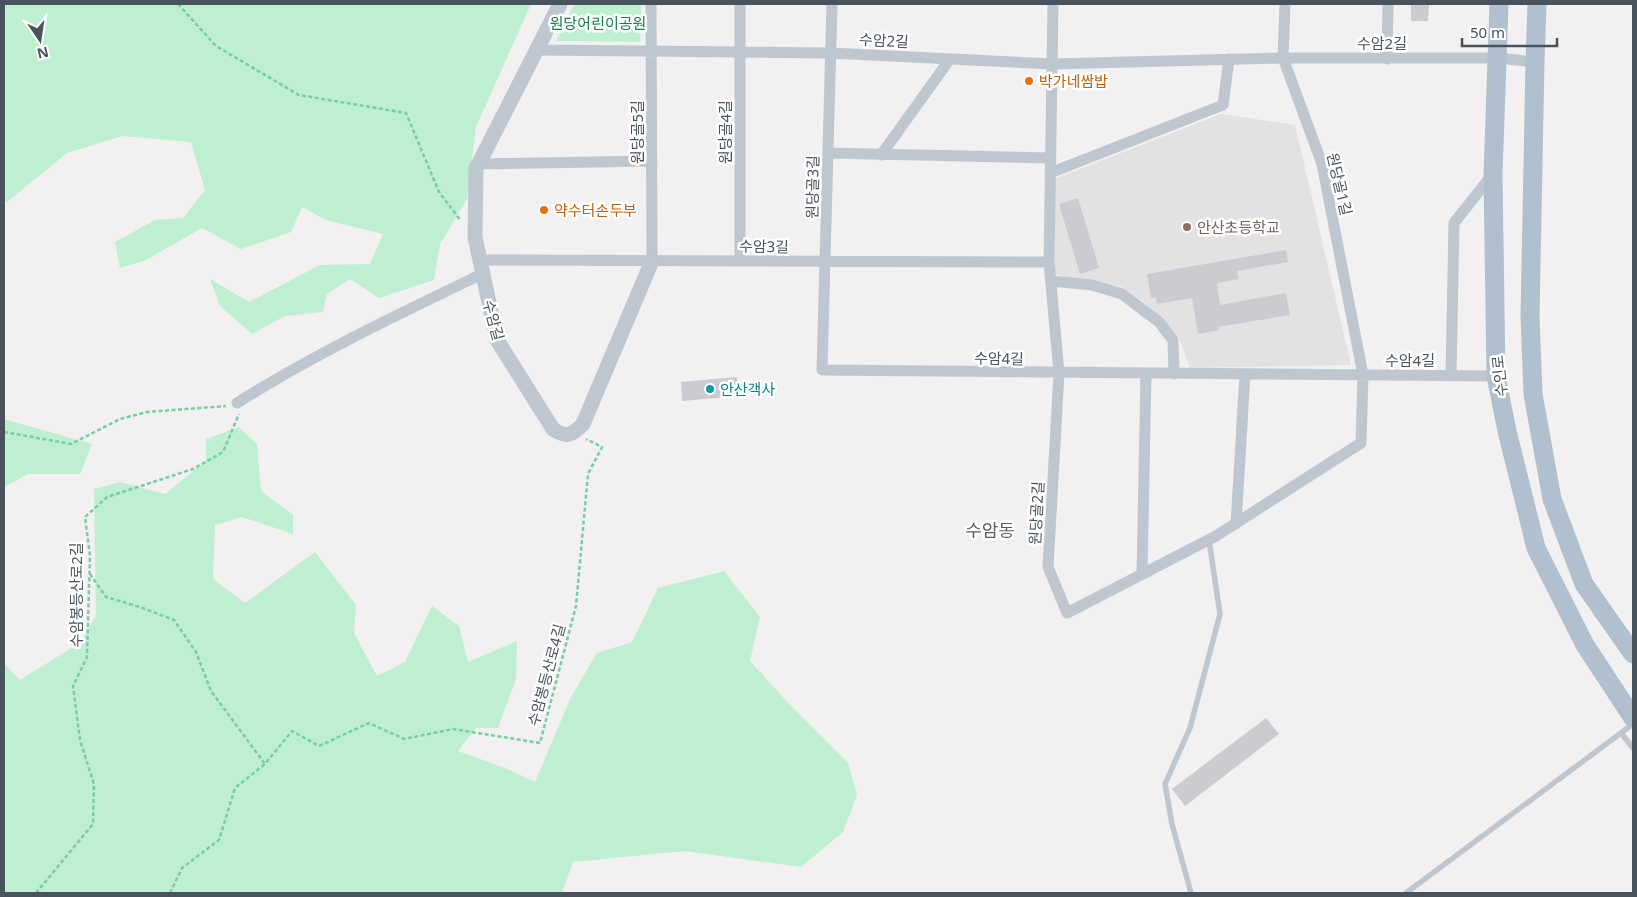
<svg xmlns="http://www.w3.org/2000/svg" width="1637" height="897" viewBox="0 0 1637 897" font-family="'Noto Sans','Noto Sans KR',sans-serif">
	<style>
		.education { fill: #e3e1e2 }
		.green { fill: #bfefd1 }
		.building { fill: #caccd2 }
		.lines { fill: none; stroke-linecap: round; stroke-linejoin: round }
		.path { stroke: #77cea1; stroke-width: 2.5; stroke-dasharray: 4 2.5; stroke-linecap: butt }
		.service { stroke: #bec7cf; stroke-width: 5.5 }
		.minor { stroke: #bec7cf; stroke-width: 11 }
		.tertiary { stroke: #bec7cf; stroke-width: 15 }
		.primary { stroke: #b0c0ce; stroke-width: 19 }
		.food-dot { fill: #e8710a; stroke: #fff; stroke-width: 2 }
		.education-dot { fill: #8d6e63; stroke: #fff; stroke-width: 2 }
		.culture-dot { fill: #0f9aa8; stroke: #fff; stroke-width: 2 }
		.labels { text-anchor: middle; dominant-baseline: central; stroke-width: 5; stroke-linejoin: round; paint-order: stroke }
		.park-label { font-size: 15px; fill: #17804a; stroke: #fff }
		.street-label { font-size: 15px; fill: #48535d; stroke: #fff }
		.food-label { font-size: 15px; fill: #c56008; stroke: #fff; text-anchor: start }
		.education-label { font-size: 15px; fill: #785e54; stroke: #fff; text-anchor: start }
		.culture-label { font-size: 15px; fill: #0d838f; stroke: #fff; text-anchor: start }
		.quarter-label { font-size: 18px; fill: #5c6065; stroke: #fff }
	</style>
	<rect width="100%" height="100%" fill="#f2f0f0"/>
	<!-- education -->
	<path class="education" d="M1221 114 1295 125 1351 365 1190 368 1178 336 1142 301 1122 287 1055 275 1054 179Z"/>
	<!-- green -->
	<path class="green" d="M4 4H531L476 127 467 199 440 244 434 280 379 298 350 279 327 294 323 312 285 316 252 334 220 306 210 279 249 302 320 265 370 264 383 234 326 220 302 207 291 232 241 249 202 228 144 261 120 268 115 242 155 220 183 218 205 190 191 142 122 136 67 153 7 202 4 201Z
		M574 4H641L640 42 556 41Z
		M4 419 92 444 80 474H28L4 487Z
		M239 427 257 444 261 491 293 515V534L242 517 215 525 213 579 245 603 315 552 356 605 354 633 377 676 405 662 432 606 459 626 468 662 517 641 516 679 498 728H476L458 751 510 770 535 782 571 697 597 653 632 642 658 588 724 571 760 617 750 661 792 707 848 763 857 795 843 832 801 867 685 851 573 862 562 893H4V663L20 680 81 642 96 616 94 489 120 482 165 494 206 461V439Z"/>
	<!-- building -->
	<path class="building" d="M1411 4H1429L1428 21H1411Z
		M1078 198 1099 268 1080 274 1059 204Z
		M1286 250 1288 262 1237 271 1239 279 1217 283 1220 305 1286 293 1290 315 1218 327 1219 330 1198 334 1192 298 1157 304 1156 297 1151 298 1147 274Z
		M737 377 739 396 682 401 681 382Z
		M1266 718 1279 734 1185 806 1172 789Z"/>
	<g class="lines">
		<!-- path -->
		<path class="path" d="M178 4 216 46 299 95 406 113 439 192 461 221
			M4 432 71 444 120 419 147 412 226 406
			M90 574 106 597 140 607 174 620 196 652 211 691 265 764
			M36 893 93 824 94 784 80 740 73 686 87 657 90 556 85 517 107 497 193 469 223 452 239 414
			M170 893 182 868 219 840 235 788 265 764 292 731 319 746 369 723 404 739 453 729 540 743 576 606 588 474 602 447 586 439"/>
		<!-- service -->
		<path class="service" d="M1621 733 1633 748
			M1191 893 1172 824 1165 784 1190 728 1220 614 1209 540
			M1406 893 1633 724"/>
		<!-- minor -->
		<path class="minor" d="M651 4 652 261
			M832 4 822 370 1496 376
			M1053 4 1049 262 1059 373 1048 567 1067 613 1216 536 1361 443 1363 375 1322 164 1283 58 1285 4
			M538 50 830 53 1051 64 1283 58H1498L1535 62
			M1387 59 1388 4
			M828 153 1051 158
			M881 155 950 59
			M478 164 652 161
			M1050 173 1223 105 1229 59
			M479 260 1049 262
			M740 261V4
			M1051 281 1092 285 1122 294 1159 322 1173 340 1174 374
			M1451 376 1454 223 1492 175
			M237 403C316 353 399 314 482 274
			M1236 524 1245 374
			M1142 574 1146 374"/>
		<!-- tertiary -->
		<path class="tertiary" d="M560 4 476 169 475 237 497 340 553 429C567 438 571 436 583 424L652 261"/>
		<!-- primary -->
		<path class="primary" d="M1499 4 1493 174 1496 376 1507 431 1536 548 1585 645 1633 718
			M1537 4 1535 62 1530 317 1533 394 1552 499 1584 584 1633 654"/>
	</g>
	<!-- markers -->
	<g class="food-dot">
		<circle cx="1029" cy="81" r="5"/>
		<circle cx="544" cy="210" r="5"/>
	</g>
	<circle class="education-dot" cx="1187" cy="227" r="5"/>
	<circle class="culture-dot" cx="710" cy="389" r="5"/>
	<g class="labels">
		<!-- park labels -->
		<g class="park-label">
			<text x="598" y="23">원당어린이공원</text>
		</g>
		<!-- street labels -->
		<g class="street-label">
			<text transform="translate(884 40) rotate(3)">수암2길</text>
			<text x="1382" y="43">수암2길</text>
			<text transform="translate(637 132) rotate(-90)">원당골5길</text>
			<text transform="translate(725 132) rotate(-90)">원당골4길</text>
			<text transform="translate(1340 184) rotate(77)">원당골1길</text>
			<text transform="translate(812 187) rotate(-89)">원당골3길</text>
			<text transform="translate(764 246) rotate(1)">수암3길</text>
			<text transform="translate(494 320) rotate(75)">수암길</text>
			<text transform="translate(999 358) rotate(1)">수암4길</text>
			<text x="1410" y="360">수암4길</text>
			<text transform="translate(1499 376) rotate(-96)">수인로</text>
			<text transform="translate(1036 513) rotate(-87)">원당골2길</text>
			<text transform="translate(76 595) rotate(-90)">수암봉등산로2길</text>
			<text transform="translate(546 675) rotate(-75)">수암봉등산로4길</text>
		</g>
		<!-- food labels -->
		<g class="food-label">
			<text x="1039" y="81">박가네쌈밥</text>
			<text x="554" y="210">약수터손두부</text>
		</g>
		<!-- education labels -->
		<g class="education-label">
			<text x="1197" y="227">안산초등학교</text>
		</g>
		<!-- culture labels -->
		<g class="culture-label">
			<text x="720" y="389">안산객사</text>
		</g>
		<!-- quarter labels -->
		<g class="quarter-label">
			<text x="990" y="530">수암동</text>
		</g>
	</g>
	<!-- border -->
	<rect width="1637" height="897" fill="none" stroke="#48535d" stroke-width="10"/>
	<!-- north arrow -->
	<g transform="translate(40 40) rotate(167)" stroke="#ffffff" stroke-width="4" paint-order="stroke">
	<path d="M0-4L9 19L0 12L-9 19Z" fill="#48535d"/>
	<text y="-8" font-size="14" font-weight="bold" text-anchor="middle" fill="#48535d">N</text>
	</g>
	<!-- scale -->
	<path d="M1462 38v8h95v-8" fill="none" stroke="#48535d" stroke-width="2.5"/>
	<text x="1470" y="38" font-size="15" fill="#48535d" stroke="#ffffff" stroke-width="4" paint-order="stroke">50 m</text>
</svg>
